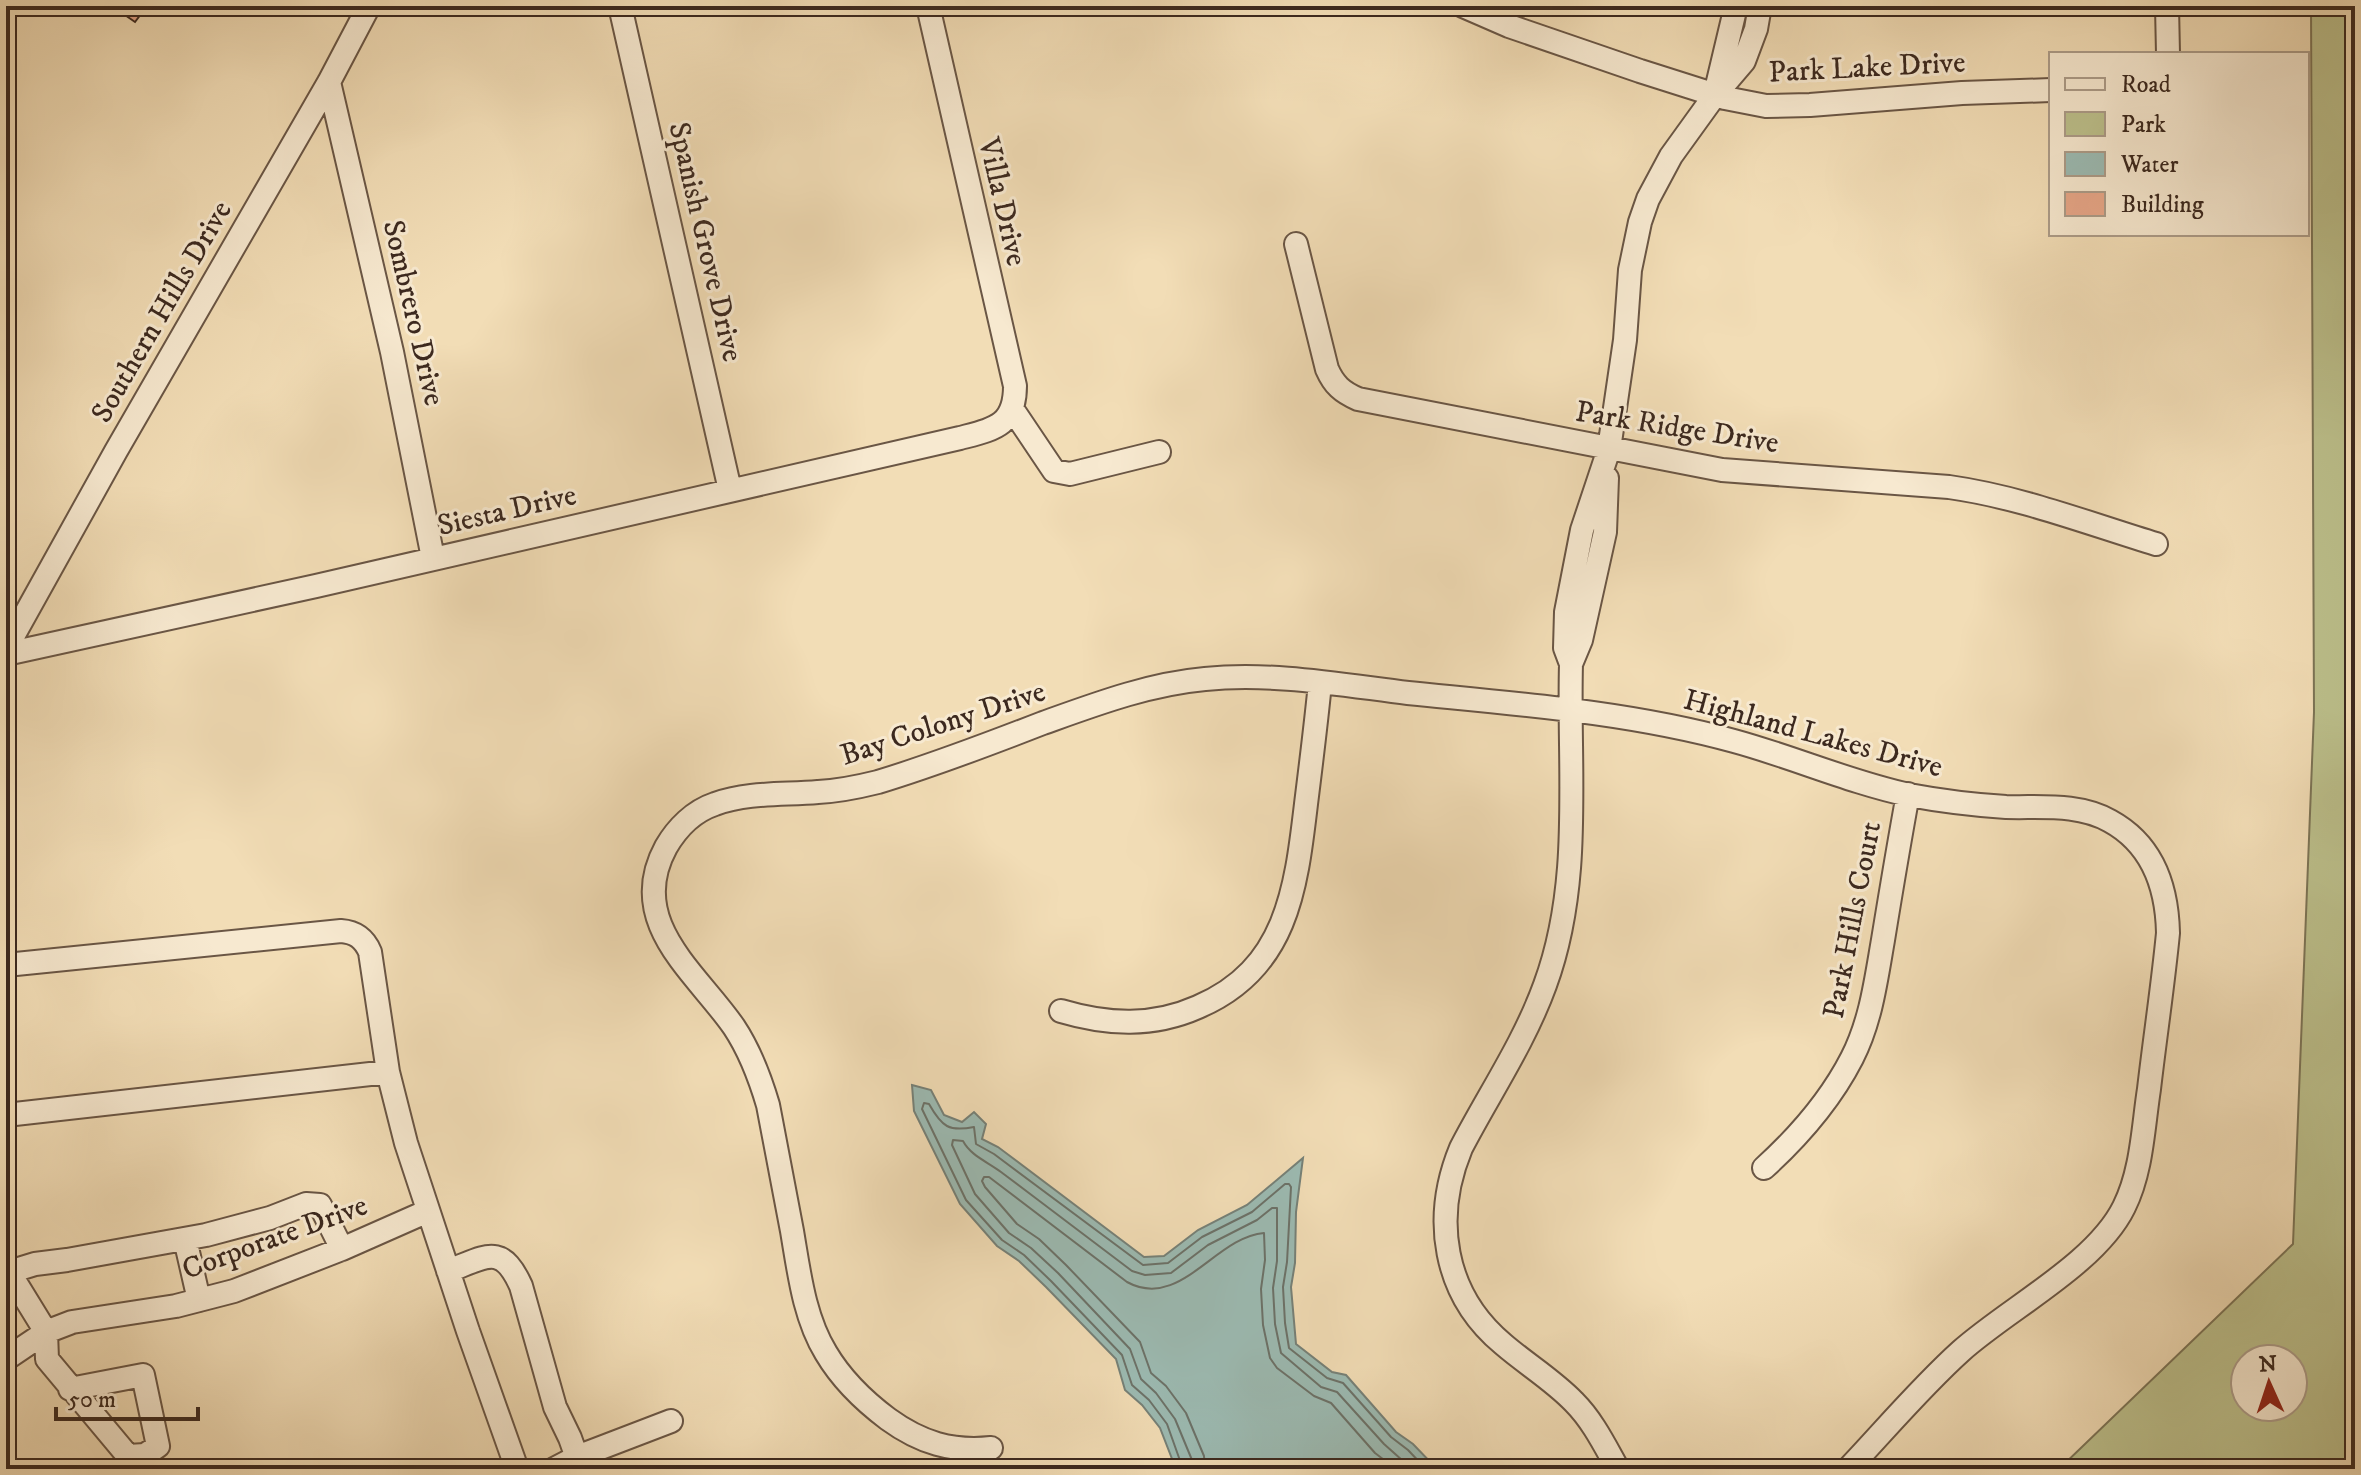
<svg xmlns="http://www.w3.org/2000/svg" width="2361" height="1475" viewBox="0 0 2361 1475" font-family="'IM FELL DW Pica',serif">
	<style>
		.green { fill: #bcc08c; stroke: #7c7456; stroke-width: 2; fill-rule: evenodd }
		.water { fill: #9cbbb3; stroke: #768178; stroke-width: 2 }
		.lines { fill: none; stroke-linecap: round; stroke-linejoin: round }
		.shore { stroke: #6c7269; stroke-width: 2 }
		.building { fill: #e7a789; stroke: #3c291f; stroke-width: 2 }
		.minor-casing { stroke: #6a5645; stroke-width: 26 }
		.minor { stroke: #f7e9d0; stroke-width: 22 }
		.labels { text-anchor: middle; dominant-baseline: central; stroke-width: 6; stroke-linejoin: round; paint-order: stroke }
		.street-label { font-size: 30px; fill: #3c291f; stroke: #f7e9d0 }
	</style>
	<rect width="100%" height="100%" fill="#f2ddb6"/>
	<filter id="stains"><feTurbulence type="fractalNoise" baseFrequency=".0025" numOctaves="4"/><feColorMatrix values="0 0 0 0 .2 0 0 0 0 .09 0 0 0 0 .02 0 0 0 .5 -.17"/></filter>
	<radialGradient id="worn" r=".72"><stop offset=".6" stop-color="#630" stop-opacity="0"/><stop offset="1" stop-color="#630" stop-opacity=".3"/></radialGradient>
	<!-- green -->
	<path class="green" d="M2311 6H2355V1469H2059L2293 1244 2314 712ZM2245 1359H2293V1407H2245Z"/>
	<!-- water -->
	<path class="water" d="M912 1085 931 1090 944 1115 962 1122 974 1112 986 1124 982 1139 998 1147 1144 1257 1164 1256 1198 1230 1247 1205 1303 1158 1296 1212 1295 1263 1291 1287 1296 1344 1332 1372 1346 1375 1396 1432 1413 1444 1437 1469H1176L1160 1428 1142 1405 1125 1390 1116 1359 1046 1287 1019 1261 997 1246 960 1204 914 1111Z"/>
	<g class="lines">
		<!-- shore -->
		<path class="shore" d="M1183 1469 1167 1424 1149 1400 1132 1385 1122 1355 1051 1281 1024 1255 1002 1240 966 1200 922 1109 924 1103 929 1104C942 1127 949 1132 974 1127L976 1144 994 1154 1143 1265 1168 1263 1202 1237 1252 1212 1285 1184H1289L1291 1187 1287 1262 1283 1287 1285 1323 1289 1348 1327 1378 1343 1383 1391 1437 1408 1450 1426 1469
			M1193 1469 1192 1460 1175 1419 1156 1393 1141 1379 1130 1349 1058 1273 1031 1248 1009 1233 975 1194 952 1145 953 1140 963 1141C971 1156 988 1162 1001 1172 1045 1205 1089 1239 1132 1271L1145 1275 1171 1273 1208 1245 1257 1220 1272 1208H1277V1261L1273 1288 1275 1324 1281 1353 1321 1387 1337 1392 1384 1444 1412 1469
			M1205 1469 1204 1456 1186 1413 1166 1386 1151 1373 1140 1342 1066 1265 1039 1239 1017 1224 985 1187 982 1181 984 1177H989L1127 1282C1180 1311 1215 1237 1264 1233L1265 1260 1261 1289 1263 1325 1270 1358 1277 1368 1314 1396 1331 1403 1375 1453 1396 1469"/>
	</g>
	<!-- building -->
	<path class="building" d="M112 6H147L135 22Z"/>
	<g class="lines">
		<!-- minor casing -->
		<g class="minor-casing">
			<path id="minor" d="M620 6 730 490
				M1463 6 1509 26 1640 71 1725 98 1766 106 1810 105 1962 93 2051 90
				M2167 6 2168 54
				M329 82 392 352 433 558
				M1716 90 1736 6
				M1296 244 1327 369C1334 385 1342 392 1358 399L1722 470 1949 487C2020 497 2087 523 2156 544
				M1013 410 1054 471 1070 474 1159 452
				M6 649 116 451 329 82 369 6
				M6 654 316 586 960 438C994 429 1015 426 1015 386L928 6
				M1571 664 1581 640 1605 532 1607 478
				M6 965 341 931C355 932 364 938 370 952L388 1072 406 1143 468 1331 517 1469
				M1061 1011C1108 1025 1153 1027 1198 1007 1287 969 1296 889 1306 804 1311 764 1316 724 1320 683
				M6 1115 388 1072
				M1764 1168C1797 1138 1831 1099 1852 1058 1871 1021 1876 980 1883 940 1891 891 1899 843 1908 794
				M185 1239 199 1300
				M6 1267 46 1332 47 1359 128 1456 145 1455 158 1446 143 1375 70 1389
				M448 1271C486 1257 501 1242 521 1286L555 1407 570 1438 581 1469
				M9 1272 35 1264 67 1260 206 1235 270 1218 306 1204 320 1205 342 1249
				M6 1359 46 1332 72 1322 176 1306 234 1291 342 1249 428 1211
				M991 1448C952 1452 921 1443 888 1419 864 1401 842 1380 826 1353 804 1317 799 1272 792 1231 784 1189 776 1147 768 1105 760 1078 750 1051 734 1027 696 972 625 922 666 847 677 828 694 811 715 804 748 792 784 795 818 792 839 791 858 787 878 782 934 765 989 744 1043 723 1096 704 1149 684 1205 679 1272 672 1342 685 1408 693 1517 704 1629 712 1734 741 1793 757 1849 782 1909 795 1941 801 1974 805 2006 807 2041 808 2078 803 2110 821 2152 844 2167 886 2168 933 2163 985 2155 1037 2149 1089 2143 1128 2142 1171 2124 1207 2096 1264 2009 1308 1961 1351 1921 1387 1885 1430 1848 1469
				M554 1469 577 1457 671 1421
				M1618 1469C1605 1446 1593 1421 1574 1402 1553 1380 1526 1364 1503 1344 1443 1294 1432 1218 1461 1148 1489 1094 1524 1043 1545 985 1583 882 1568 771 1571 664L1565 648 1566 612 1582 530 1609 449 1625 340 1630 270 1640 222 1648 199 1671 156 1715 95 1744 61 1756 29 1760 6"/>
		</g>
		<!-- minor -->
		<use href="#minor" class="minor"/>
	</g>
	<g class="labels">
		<!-- street labels -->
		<g class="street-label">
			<text transform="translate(1867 68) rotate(-3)">Park Lake Drive</text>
			<text transform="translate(1002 202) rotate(77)">Villa Drive</text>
			<text transform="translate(705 242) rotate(77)">Spanish Grove Drive</text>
			<text transform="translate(162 312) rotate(-60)">Southern Hills Drive</text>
			<text transform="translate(413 313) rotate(77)">Sombrero Drive</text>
			<text transform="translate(1677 428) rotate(9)">Park Ridge Drive</text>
			<text transform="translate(507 511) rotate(-13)">Siesta Drive</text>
			<text transform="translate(943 724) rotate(-18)">Bay Colony Drive</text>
			<text transform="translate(1813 734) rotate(15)">Highland Lakes Drive</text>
			<text transform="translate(1853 920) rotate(-79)">Park Hills Court</text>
			<text transform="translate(275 1238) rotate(-20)">Corporate Drive</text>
		</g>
	</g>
	<!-- margin -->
	<rect width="2361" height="1475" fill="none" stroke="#f2ddb6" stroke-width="32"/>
	<rect x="8" y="8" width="2345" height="1459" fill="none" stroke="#3c291f" stroke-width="4"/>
	<rect x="16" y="16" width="2329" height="1443" fill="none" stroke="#3c291f" stroke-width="2"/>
	<!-- legend -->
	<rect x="2049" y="52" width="260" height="184" fill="#f7e9d0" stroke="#ac9c89" stroke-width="2"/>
	<rect x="2065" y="78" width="40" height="12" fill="#f7e9d0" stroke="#ac9c89" stroke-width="2"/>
	<text x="2121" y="92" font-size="24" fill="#3c291f">Road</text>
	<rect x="2065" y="112" width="40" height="24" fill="#bcc08c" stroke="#ac9c89" stroke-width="2"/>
	<text x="2121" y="132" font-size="24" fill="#3c291f">Park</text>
	<rect x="2065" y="152" width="40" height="24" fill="#9cbbb3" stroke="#ac9c89" stroke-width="2"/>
	<text x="2121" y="172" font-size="24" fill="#3c291f">Water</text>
	<rect x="2065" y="192" width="40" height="24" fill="#e7a789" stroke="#ac9c89" stroke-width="2"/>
	<text x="2121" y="212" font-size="24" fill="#3c291f">Building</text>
	<!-- north arrow -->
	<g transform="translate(2269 1383) rotate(357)"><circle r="38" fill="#f7e9d0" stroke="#ac9c89" stroke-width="2"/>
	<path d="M0-6L14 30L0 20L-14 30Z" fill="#8f2418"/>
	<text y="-12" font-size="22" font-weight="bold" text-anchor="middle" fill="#3c291f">N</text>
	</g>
	<!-- scale -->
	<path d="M56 1407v12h142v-12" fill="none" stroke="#3c291f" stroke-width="4"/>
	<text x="68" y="1407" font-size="24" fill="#3c291f" stroke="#f7e9d0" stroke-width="6" paint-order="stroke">50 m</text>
	<rect width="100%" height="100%" filter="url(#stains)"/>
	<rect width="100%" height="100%" fill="url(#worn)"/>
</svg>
